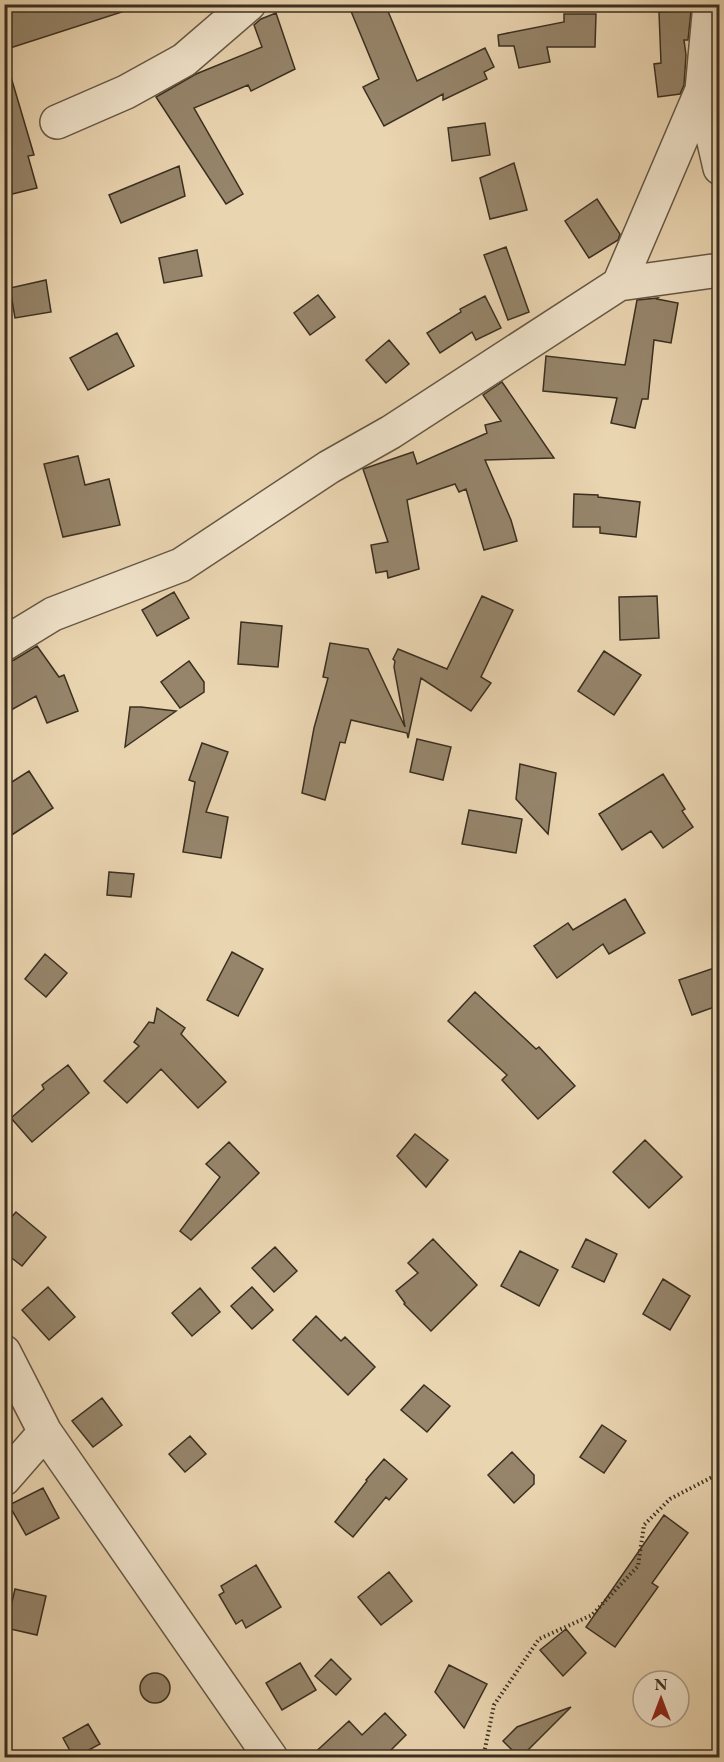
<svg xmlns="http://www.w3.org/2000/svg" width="724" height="1762" viewBox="0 0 724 1762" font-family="'EB Garamond',serif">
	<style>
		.building { fill: #96856b; stroke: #3a2f20; stroke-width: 1.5 }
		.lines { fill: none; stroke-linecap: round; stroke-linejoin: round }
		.minor-casing { stroke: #665844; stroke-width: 36 }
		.path { stroke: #3a2f20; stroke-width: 4; stroke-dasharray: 1.5 3; stroke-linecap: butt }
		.minor { stroke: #f1e4cc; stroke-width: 33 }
	</style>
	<rect width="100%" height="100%" fill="#ead5b1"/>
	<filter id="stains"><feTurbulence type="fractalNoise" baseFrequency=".00333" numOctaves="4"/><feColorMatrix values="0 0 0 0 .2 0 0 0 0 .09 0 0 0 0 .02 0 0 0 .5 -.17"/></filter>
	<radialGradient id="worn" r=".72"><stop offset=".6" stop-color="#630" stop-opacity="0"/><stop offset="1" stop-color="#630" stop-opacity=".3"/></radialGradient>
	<!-- building -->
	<path class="building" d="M4 4H128V10L4 50Z
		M348 4H385L417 81 485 48 494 67 484 72 487 79 443 100V94L384 126 363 87 379 79Z
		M691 11 688 40H684L686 55 684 85 680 94 658 97 654 64 661 63 659 12Z
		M276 13 295 69 251 91 248 85 194 108 243 194 226 204 156 97 196 74 262 47 254 25 261 19Z
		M564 14H596L595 47H547L550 62 519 68 514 46H499L498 35 564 22Z
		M11 77 34 155 28 156 37 188 4 196V78Z
		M485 123 490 155 452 161 448 128Z
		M514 163 527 210 490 219 480 178Z
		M179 166 185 196 121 223 109 195Z
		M597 199 620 234 618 240 589 258 565 221Z
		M506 247 529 312 508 320 484 255Z
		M197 250 202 276 164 283 159 258Z
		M46 280 51 312 15 318 10 288Z
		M318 295 335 317 310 335 294 313Z
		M485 296 501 328 476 340 472 332 440 353 427 333 461 312 460 309Z
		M658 298 657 299 678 303 671 343 654 340 648 399H642L635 428 611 423 617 398 543 391 546 356 625 365 637 300Z
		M117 333 134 366 88 390 70 358Z
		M389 340 409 364 386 383 366 360Z
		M502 382 554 458 485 460 511 520 517 541 484 550 466 489 459 492 455 484 407 500 419 569 388 578 387 571 376 573 371 545 388 542 363 469 413 452 417 464 487 433 485 425 501 421 483 395Z
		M78 456 85 485 109 479 120 525 63 537 44 464Z
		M574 494 598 495V497L640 502 636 537 600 533V527H573Z
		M174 592 189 618 157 636 142 610Z
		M482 596 513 610 481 677 491 683 471 711 421 678 408 738 407 733 351 720 345 743 340 742 325 800 302 793 314 728 328 678 323 677 330 643 368 649 405 727 394 667 395 661 393 659 398 649 447 669Z
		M657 596 659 638 620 640 619 597Z
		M241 622 282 626 278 667 238 664Z
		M37 646 59 677 64 675 78 711 47 723 36 696 4 714V663L14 660Z
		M604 651 641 675 614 715 578 691Z
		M189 661 204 682V692L180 708 161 682Z
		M130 707H141L176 711 125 747Z
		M417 739 451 747 443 780 410 772Z
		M202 743 228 752 206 812 228 817 221 858 183 852 195 782 189 780Z
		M520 764 556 773 548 834 516 799Z
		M29 771 53 808 4 840V787Z
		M663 774 685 809 682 811 693 827 663 848 651 831 622 850 599 814Z
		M469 810 522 819 516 853 462 844Z
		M109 872 134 874 131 897 107 895Z
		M625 899 645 933 609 954 603 944 557 978 534 946 568 923 573 930Z
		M232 952 263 969 238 1016 207 1000Z
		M45 954 67 973 46 997 25 979Z
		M720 966V1005L692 1015 679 980Z
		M475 992 536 1049 539 1047 575 1086 538 1119 502 1080 507 1075 448 1021Z
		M157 1008 185 1028 181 1034 226 1082 198 1108 161 1069 127 1103 104 1081 139 1046 134 1042 149 1022 154 1023Z
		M68 1065 89 1093 32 1142 11 1118 44 1089 42 1085Z
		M415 1134 448 1160 426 1187 397 1156Z
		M645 1140 682 1177 649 1208 613 1172Z
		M229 1142 259 1173 191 1240 180 1231 220 1177 206 1164Z
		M16 1212 46 1237 22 1266 4 1252V1225Z
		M433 1239 477 1285 431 1331 404 1304 405 1303 396 1291 418 1273 408 1263Z
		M586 1239 617 1254 604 1282 572 1267Z
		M275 1247 297 1271 274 1292 252 1268Z
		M520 1251 558 1270 539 1306 501 1286Z
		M663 1279 690 1296 670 1330 643 1314Z
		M48 1287 75 1317 49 1340 22 1310Z
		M252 1287 273 1310 252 1329 231 1306Z
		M200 1288 220 1312 192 1336 172 1313Z
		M316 1316 341 1341 345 1337 375 1367 348 1395 293 1340Z
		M424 1385 450 1406 427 1432 401 1410Z
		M102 1398 122 1425 93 1447 72 1421Z
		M602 1425 626 1441 604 1473 580 1457Z
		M190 1436 206 1454 185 1472 169 1454Z
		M512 1452 534 1475V1484L514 1503 488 1475Z
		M384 1459 407 1479 389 1500 386 1497 353 1537 335 1522 367 1481 366 1480Z
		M43 1488 59 1518 26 1535 9 1505Z
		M664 1515 688 1533 652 1583 658 1587 615 1647 586 1627Z
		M256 1565 281 1607 246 1628 242 1620 236 1624 219 1595 224 1592 221 1586Z
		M389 1572 412 1601 381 1625 358 1597Z
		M15 1589 46 1596 37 1635 6 1628Z
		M566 1629 586 1653 563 1676 540 1650Z
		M331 1659 351 1679 336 1695 315 1676Z
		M300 1663 316 1690 282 1710 266 1683Z
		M449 1665 487 1684 464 1728 435 1692Z
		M140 1688a15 15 0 1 1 30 0a15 15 0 1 1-30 0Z
		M571 1707 520 1758 503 1741 517 1727Z
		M385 1713 406 1735 383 1758H309L349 1721 362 1735Z
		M88 1724 100 1744 74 1758 63 1738Z"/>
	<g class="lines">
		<!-- minor casing -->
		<g class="minor-casing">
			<path id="minor" d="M702 90 720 168
				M57 122 126 92 184 60 249 4
				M619 284 702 90 710 4
				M4 644 53 614 181 565 329 467 391 432 619 284 720 270
				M4 1352 45 1432 271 1758
				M4 1479 45 1432"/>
		</g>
		<!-- path -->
		<path class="path" d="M483 1758 494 1705 539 1639 592 1615 638 1566 644 1525 670 1499 720 1473"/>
		<!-- minor -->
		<use href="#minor" class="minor"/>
	</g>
	<!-- margin -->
	<rect width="724" height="1762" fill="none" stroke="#ead5b1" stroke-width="24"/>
	<rect x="6" y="6" width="712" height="1750" fill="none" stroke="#3a2f20" stroke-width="3"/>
	<rect x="12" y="12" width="700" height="1738" fill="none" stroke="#3a2f20" stroke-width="1.5"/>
	<!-- north arrow -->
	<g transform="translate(661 1699)"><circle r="28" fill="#f1e4cc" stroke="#a89c87" stroke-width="1.5"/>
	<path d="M0-4.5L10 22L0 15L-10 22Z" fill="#8f2418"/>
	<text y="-9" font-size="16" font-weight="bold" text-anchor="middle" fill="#3a2f20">N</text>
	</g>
	<rect width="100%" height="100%" filter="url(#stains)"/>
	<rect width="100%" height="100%" fill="url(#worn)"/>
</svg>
